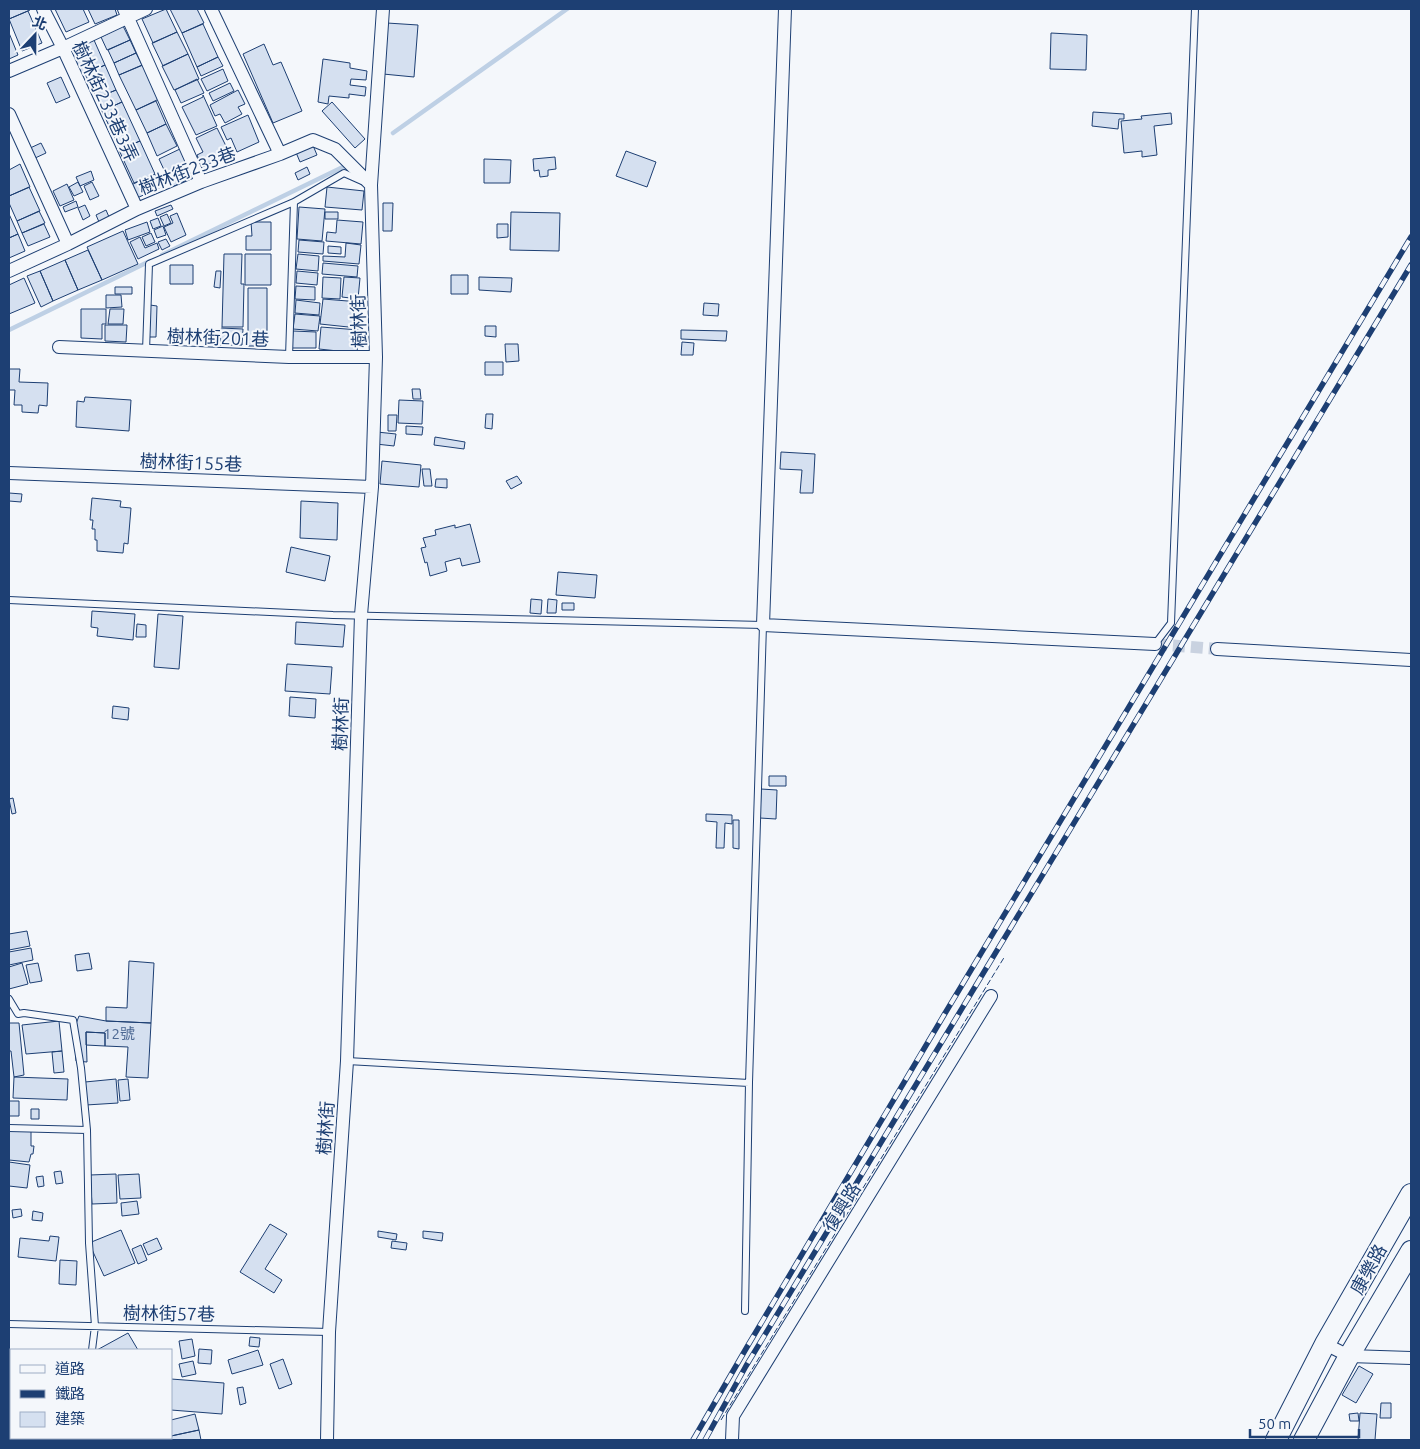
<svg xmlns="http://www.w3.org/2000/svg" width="1420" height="1449" viewBox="0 0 1420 1449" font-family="Ubuntu,'Noto Sans TC',sans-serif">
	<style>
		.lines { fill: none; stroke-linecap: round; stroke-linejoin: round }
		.stream { stroke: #bed0e5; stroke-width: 4.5 }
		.building { fill: #d5e0f0; stroke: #1d3f73 }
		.street-tunnel { stroke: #c9d2e0; stroke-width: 12; stroke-dasharray: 12 6; stroke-linecap: butt }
		.lane-casing { stroke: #1d3f73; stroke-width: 8 }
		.street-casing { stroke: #1d3f73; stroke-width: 14 }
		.primary-casing { stroke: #1d3f73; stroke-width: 22 }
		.lane { stroke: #f4f7fb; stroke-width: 6 }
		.street { stroke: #f4f7fb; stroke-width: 12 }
		.primary { stroke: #f4f7fb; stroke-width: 20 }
		.rail-casing { stroke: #1d3f73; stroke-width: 5.5 }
		.rail { stroke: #f4f7fb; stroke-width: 4; stroke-dasharray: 11; stroke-linecap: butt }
		.fence { stroke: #1d3f73; stroke-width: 1; stroke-dasharray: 6 2.5; stroke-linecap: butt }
		.labels { text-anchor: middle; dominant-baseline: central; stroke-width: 4; stroke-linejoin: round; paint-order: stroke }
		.number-label { font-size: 15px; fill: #4b6792 }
		.street-label { font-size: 18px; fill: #1d3f73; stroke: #f4f7fb }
	</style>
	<rect width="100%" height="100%" fill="#f4f7fb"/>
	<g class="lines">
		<!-- stream -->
		<path class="stream" d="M393 133 567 9
			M162 255 347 165
			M9 330 150 261"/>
	</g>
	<!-- building -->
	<path class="building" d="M9 9H30V10L9 19Z
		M55 9H83L89 22 66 32Z
		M88 9H115L117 15 95 24Z
		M166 9 177 32 153 43 142 19Z
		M170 9H197L204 23 182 33Z
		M28 11 42 43 22 51 9 19Z
		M387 23 418 25 414 77 383 74Z
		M203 24 218 57 197 67 182 33Z
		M123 26 130 40 107 50 101 37Z
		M177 32 188 54 163 66 152 43Z
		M9 33 18 55 9 59Z
		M1051 33 1087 35 1086 70 1050 69Z
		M94 40 105 65 81 76 69 51Z
		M130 40 136 53 114 63 108 50Z
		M264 44 273 65 281 62 302 111 273 123 243 54Z
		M136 53 142 65 119 75 114 63Z
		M188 54 199 79 174 90 162 66Z
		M218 57 223 66 201 76 197 67Z
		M323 59 350 63V68L367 71 366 80 351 79 350 85 366 87 365 96 349 94V98L329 96 328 104 318 102Z
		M105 65 116 90 97 98 85 74Z
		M143 65 159 99 136 110 119 75Z
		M223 69 228 81 207 91 201 79Z
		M61 77 70 97 56 103 47 83Z
		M197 79 204 93 181 103 175 90Z
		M230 83 234 91 213 101 209 93Z
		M116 90 122 102 102 111 97 98Z
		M238 90 245 104 238 107 242 114 225 123 220 114 215 116 210 105Z
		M203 95 217 126 196 135 182 107 203 97Z
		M156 101 166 124 147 133 136 110Z
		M122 102 140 141 120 149 102 111Z
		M332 102 365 139 355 148 322 111Z
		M1093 112 1124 114V119H1119L1118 129 1092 126Z
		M1171 113 1172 124 1154 126 1157 155 1142 157V151L1124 153 1121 121 1142 119 1141 116Z
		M248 115 259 142 237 152 231 138 227 140 221 127Z
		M166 124 177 146 157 156 147 133Z
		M217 128 230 154 202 167 197 155 203 152 196 138Z
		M140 141 155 174 134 183 119 150Z
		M41 143 46 153 33 159 28 149Z
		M312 143 317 155 300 162 295 150Z
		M182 148 196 176 172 187 159 159Z
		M626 151 656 162 647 187 616 176Z
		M555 157 556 169 548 170V176L540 177 539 170 534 171 533 159Z
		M484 159 511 160 510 183H484Z
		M20 164 30 187 9 196V170Z
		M307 167 310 174 298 180 295 173Z
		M91 171 94 180 80 186 76 177Z
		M155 174 161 187 137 198 131 185Z
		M78 182 83 192 74 196 69 187Z
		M92 182 99 196 90 200 84 186Z
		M67 184 74 200 60 206 53 191Z
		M29 187 40 211 17 221 9 203V196Z
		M327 187 364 191 362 210 325 207Z
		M76 201 78 207 65 212 63 207Z
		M383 203H393L392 231H383Z
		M85 205 90 216 83 220 78 208Z
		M171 205 173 209 157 216 155 211Z
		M299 207 325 209 322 241 297 239Z
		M106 210 109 217 99 222 96 215Z
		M39 211 45 223 22 233 17 221Z
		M325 212H338V219H325Z
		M511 212 560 213 559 251 510 250Z
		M177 213 186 235 171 242 164 227 173 223 170 216Z
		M9 214 18 234 9 238Z
		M167 214 171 223 164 226 160 217Z
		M158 218 161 226 153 229 150 221Z
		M337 220 363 222 361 244 326 241 327 232 336 233Z
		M147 222 150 232 128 240 125 230Z
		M251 222H271V250H246V236H252Z
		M44 224 50 237 28 246 22 233Z
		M497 224H508V237L497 238Z
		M163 226 166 235 157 238 154 230Z
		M123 231 138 264 102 280 87 247Z
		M151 233 155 242 146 246 142 237Z
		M18 234 25 251 9 258V238Z
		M140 237 145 248 157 243 159 249 138 259 130 242Z
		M166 239 170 246 162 250 158 242Z
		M299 240 324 242 323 254 298 252Z
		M346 243 361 245 359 264 323 261V256L345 257Z
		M328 246 341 247V254L328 253Z
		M88 250 102 280 78 290 65 260Z
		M224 254H242L241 284H244L243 327H222Z
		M245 254H271V285H245Z
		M298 254 319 256 318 271 296 269Z
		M65 260 78 290 53 301 40 271Z
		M323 263 358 266 357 277 322 274Z
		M170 265H193V284H170Z
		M40 271 53 301 41 307 27 276Z
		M216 271H221L220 288 214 287Z
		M297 271 318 273 317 285 296 283Z
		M451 275H468V294H451Z
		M323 277 341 278 340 299 322 298Z
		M344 277 360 278 358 299 342 297Z
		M479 277 512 278 511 292 479 290Z
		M24 278 35 303 9 314V285Z
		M296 286 315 287V300L295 299Z
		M115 287H132V294H115Z
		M248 288H267V346H248Z
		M106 295H121L122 307 106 308Z
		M323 299 360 302 358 328 320 324Z
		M296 300 320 303 319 315 295 313Z
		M704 303 719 304 718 316 703 315Z
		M150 305 157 306 156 337H149Z
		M81 309H106V324H102V339L81 338Z
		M110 309H124L123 324H108Z
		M295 314 320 316 318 331 293 329Z
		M105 325H127L126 342 105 341Z
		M485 326H496V337L485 336Z
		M321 327 359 330 357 353 319 349Z
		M221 328 243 329 242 345H220Z
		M681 330 727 331 726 341 681 339Z
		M293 331 316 332V348H292Z
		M682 342 694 343 693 355H681Z
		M505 344H518L519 361 506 362Z
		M485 362H503V375H485Z
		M9 369H20L19 382 48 383 47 406 39 405 38 413 22 412V405H14L15 390H9Z
		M412 389H420L421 399H413Z
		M85 397 131 400 129 431 76 427 77 401 84 402Z
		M399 400 423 401 422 424 398 423Z
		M486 414H493L492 429 485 428Z
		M388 415H397L396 431H388Z
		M406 426 423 427 422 435 406 434Z
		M377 432 396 434 394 446 376 444Z
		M435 437 465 442 464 449 434 445Z
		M781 452 815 454 813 493H800L802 470 780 469Z
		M382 461 421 465 419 487 380 484Z
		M422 469H430L432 486H424Z
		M517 476 522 483 511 489 506 481Z
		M436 479H447V488L435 487Z
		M9 493 22 494 21 502 9 501Z
		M92 498 121 501 120 507 131 508 128 544 124 543 123 553 97 551V540H95V529H92L93 520H90Z
		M301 501 338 503 337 540 300 538Z
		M470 524 480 562 462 566 460 558 445 562 447 571 430 576 427 562 425 563 421 548 426 547 423 538 436 535 435 530 455 525V528Z
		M291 547 330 556 325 581 286 572Z
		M558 572 597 575 595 598 556 595Z
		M531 599 542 600 541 614 530 613Z
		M548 599 557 600 556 613H547Z
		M562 603H574V610H562Z
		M92 611 135 614 133 640 97 636 98 628 91 627Z
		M158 614 183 616 179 669 154 667Z
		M296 622 345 625 343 647 295 644Z
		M137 624 146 625V637H136Z
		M287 664 332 667 330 694 285 691Z
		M290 697 316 699 315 718 289 716Z
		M113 706 129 708 128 720 112 718Z
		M769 776H786V786H769Z
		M761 789 777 790 776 819 760 818Z
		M13 798 16 813 12 814 9 799Z
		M706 814 732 815V824L725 823 724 848H716L717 822 706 821Z
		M733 820H739V849L733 848Z
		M27 931 30 946 9 950V934Z
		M31 948 33 960 9 965V952Z
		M89 953 92 969 77 971 75 955Z
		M129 961 154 963 151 1023 106 1021V1007L127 1008Z
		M22 963 28 984 9 989V967Z
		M38 963 42 981 30 983 26 965Z
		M79 1016 106 1021 151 1023 148 1078 126 1077 128 1047 105 1046V1033L86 1032 87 1062 76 1061 74 1029Z
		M59 1021 62 1051 26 1054 22 1025Z
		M9 1023H19L24 1075 14 1077 11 1051H9Z
		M86 1032 105 1033V1046L86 1045Z
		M62 1051 64 1072 54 1073 52 1052Z
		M14 1077 68 1079 67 1100 13 1098Z
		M116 1079 118 1103 86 1105 85 1082Z
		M128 1079 130 1100 120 1101 118 1080Z
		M9 1101H19V1116H9Z
		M31 1109H39V1119H31Z
		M9 1126 31 1128V1146H34L33 1154H31L29 1162 9 1160Z
		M9 1162 30 1165 27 1188 9 1186Z
		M61 1171 63 1183 56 1184 54 1172Z
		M116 1174 117 1203 92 1204 90 1175Z
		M139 1174 141 1198 120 1199 118 1175Z
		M43 1176 44 1186 38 1187 36 1177Z
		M137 1201 139 1214 122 1216 121 1203Z
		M21 1209 22 1216 13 1218 12 1210Z
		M33 1211 43 1213 42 1221 32 1220Z
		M270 1224 287 1234 265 1269 282 1280 274 1293 240 1272Z
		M121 1230 135 1263 104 1276 89 1243Z
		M378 1231 397 1234 396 1240 378 1237Z
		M423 1231 443 1233 442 1241 423 1238Z
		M50 1236 59 1237 56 1261 18 1257 20 1238 49 1241Z
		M157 1238 162 1249 148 1255 143 1244Z
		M392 1241 407 1243 406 1250 391 1248Z
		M141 1245 147 1260 138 1264 132 1249Z
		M60 1260 77 1261 76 1285 59 1284Z
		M128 1333 138 1350H97Z
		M250 1337 260 1338 259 1347 249 1346Z
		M192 1339 195 1356 182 1359 179 1341Z
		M199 1349 212 1350 211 1364 198 1363Z
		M258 1350 263 1365 232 1374 228 1360Z
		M283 1359 292 1384 279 1389 270 1364Z
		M193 1361 196 1374 182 1377 179 1364Z
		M1359 1366 1373 1374 1356 1403 1342 1395Z
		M171 1379 224 1383 222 1414 171 1410Z
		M243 1387 246 1403 240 1405 237 1388Z
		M1381 1403H1391V1418H1380Z
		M1358 1413 1359 1421H1350L1349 1414Z
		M1360 1413 1377 1414 1375 1440H1358Z
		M195 1414 199 1430 171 1436V1420Z
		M199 1430 201 1440H156L165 1438H171V1436Z"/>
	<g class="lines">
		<!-- street-tunnel -->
		<path class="street-tunnel" d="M1155 644 1217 649"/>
		<!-- lane casing -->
		<g class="lane-casing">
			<path id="lane" d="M146 351 149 264 294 202 344 173 362 181
				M289 357 294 202
				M9 600 333 615 763 625 749 1083 347 1061
				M1155 644 1171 623 1195 9
				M9 999 18 1014 24 1013 73 1020 81 1068 87 1130 89 1243 95 1326 92 1350
				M9 1128 87 1130
				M745 1311 749 1083
				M9 1324 329 1332"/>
		</g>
		<!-- street casing -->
		<g class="street-casing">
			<path id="street" d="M43 9 63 48 137 209
				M124 9 201 182
				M211 9 280 154
				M785 9 763 625 1155 644
				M9 71 63 48 146 9
				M9 114 68 244
				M9 271 68 244 137 209 201 182 280 154 313 140 335 149 371 185
				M59 347 289 357H376
				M9 473 372 487
				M1217 649 1411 660
				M1325 1344 1349 1356 1411 1358
				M327 1440 329 1332 347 1061 361 615 372 487 376 357 371 185 383 9
				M732 1440 733 1416 991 996"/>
		</g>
		<!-- primary casing -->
		<g class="primary-casing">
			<path id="primary" d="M1276 1440 1325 1344 1411 1194
				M1304 1440 1349 1356 1411 1251"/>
		</g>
		<!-- lane -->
		<use href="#lane" class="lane"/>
		<!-- street -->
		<use href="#street" class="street"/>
		<!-- primary -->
		<use href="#primary" class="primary"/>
		<!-- rail casing -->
		<g class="rail-casing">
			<path id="rail" d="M693 1440 747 1347 944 1015 1411 237
				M705 1440 746 1366 1411 265"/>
		</g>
		<!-- rail -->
		<use href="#rail" class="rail"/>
		<!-- fence -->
		<path class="fence" d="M721 1420 1005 956"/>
	</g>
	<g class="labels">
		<!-- number labels -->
		<g class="number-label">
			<text x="119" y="1033">12號</text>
		</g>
		<!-- street labels -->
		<g class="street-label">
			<text transform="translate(106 101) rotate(65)">樹林街233巷3弄</text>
			<text transform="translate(187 170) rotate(-21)">樹林街233巷</text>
			<text transform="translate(358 321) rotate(-92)">樹林街</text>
			<text transform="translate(218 337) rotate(2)">樹林街201巷</text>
			<text transform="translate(191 462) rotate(2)">樹林街155巷</text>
			<text transform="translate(340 724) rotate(-88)">樹林街</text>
			<text transform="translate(325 1128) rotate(-86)">樹林街</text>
			<text transform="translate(841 1207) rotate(-58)">復興路</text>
			<text transform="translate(1368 1269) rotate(-61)">康樂路</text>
			<text transform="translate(169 1313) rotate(1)">樹林街57巷</text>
		</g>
	</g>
	<!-- border -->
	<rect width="1420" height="1449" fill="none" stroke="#1d3f73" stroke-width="20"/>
	<!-- legend -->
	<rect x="10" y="1349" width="162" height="90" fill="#f4f7fb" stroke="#9eadc5"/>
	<rect x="20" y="1365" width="25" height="8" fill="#f4f7fb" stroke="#9eadc5"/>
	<text x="55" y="1374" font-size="15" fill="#1d3f73">道路</text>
	<rect x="20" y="1390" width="25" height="8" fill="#1d3f73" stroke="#9eadc5"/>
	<text x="55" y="1399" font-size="15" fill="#1d3f73">鐵路</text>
	<rect x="20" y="1412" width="25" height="15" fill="#d5e0f0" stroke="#9eadc5"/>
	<text x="55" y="1424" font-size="15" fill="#1d3f73">建築</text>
	<!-- north arrow -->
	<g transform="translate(35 35) rotate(22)" stroke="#f4f7fb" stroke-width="4" paint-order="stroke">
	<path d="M0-4L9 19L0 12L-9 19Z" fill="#1d3f73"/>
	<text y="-8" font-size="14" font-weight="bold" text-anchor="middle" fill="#1d3f73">北</text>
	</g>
	<!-- scale -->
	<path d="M1250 1429v8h109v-8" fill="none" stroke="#1d3f73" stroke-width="2.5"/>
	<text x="1258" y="1429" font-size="15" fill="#1d3f73" stroke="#f4f7fb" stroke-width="4" paint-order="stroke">50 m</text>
</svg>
